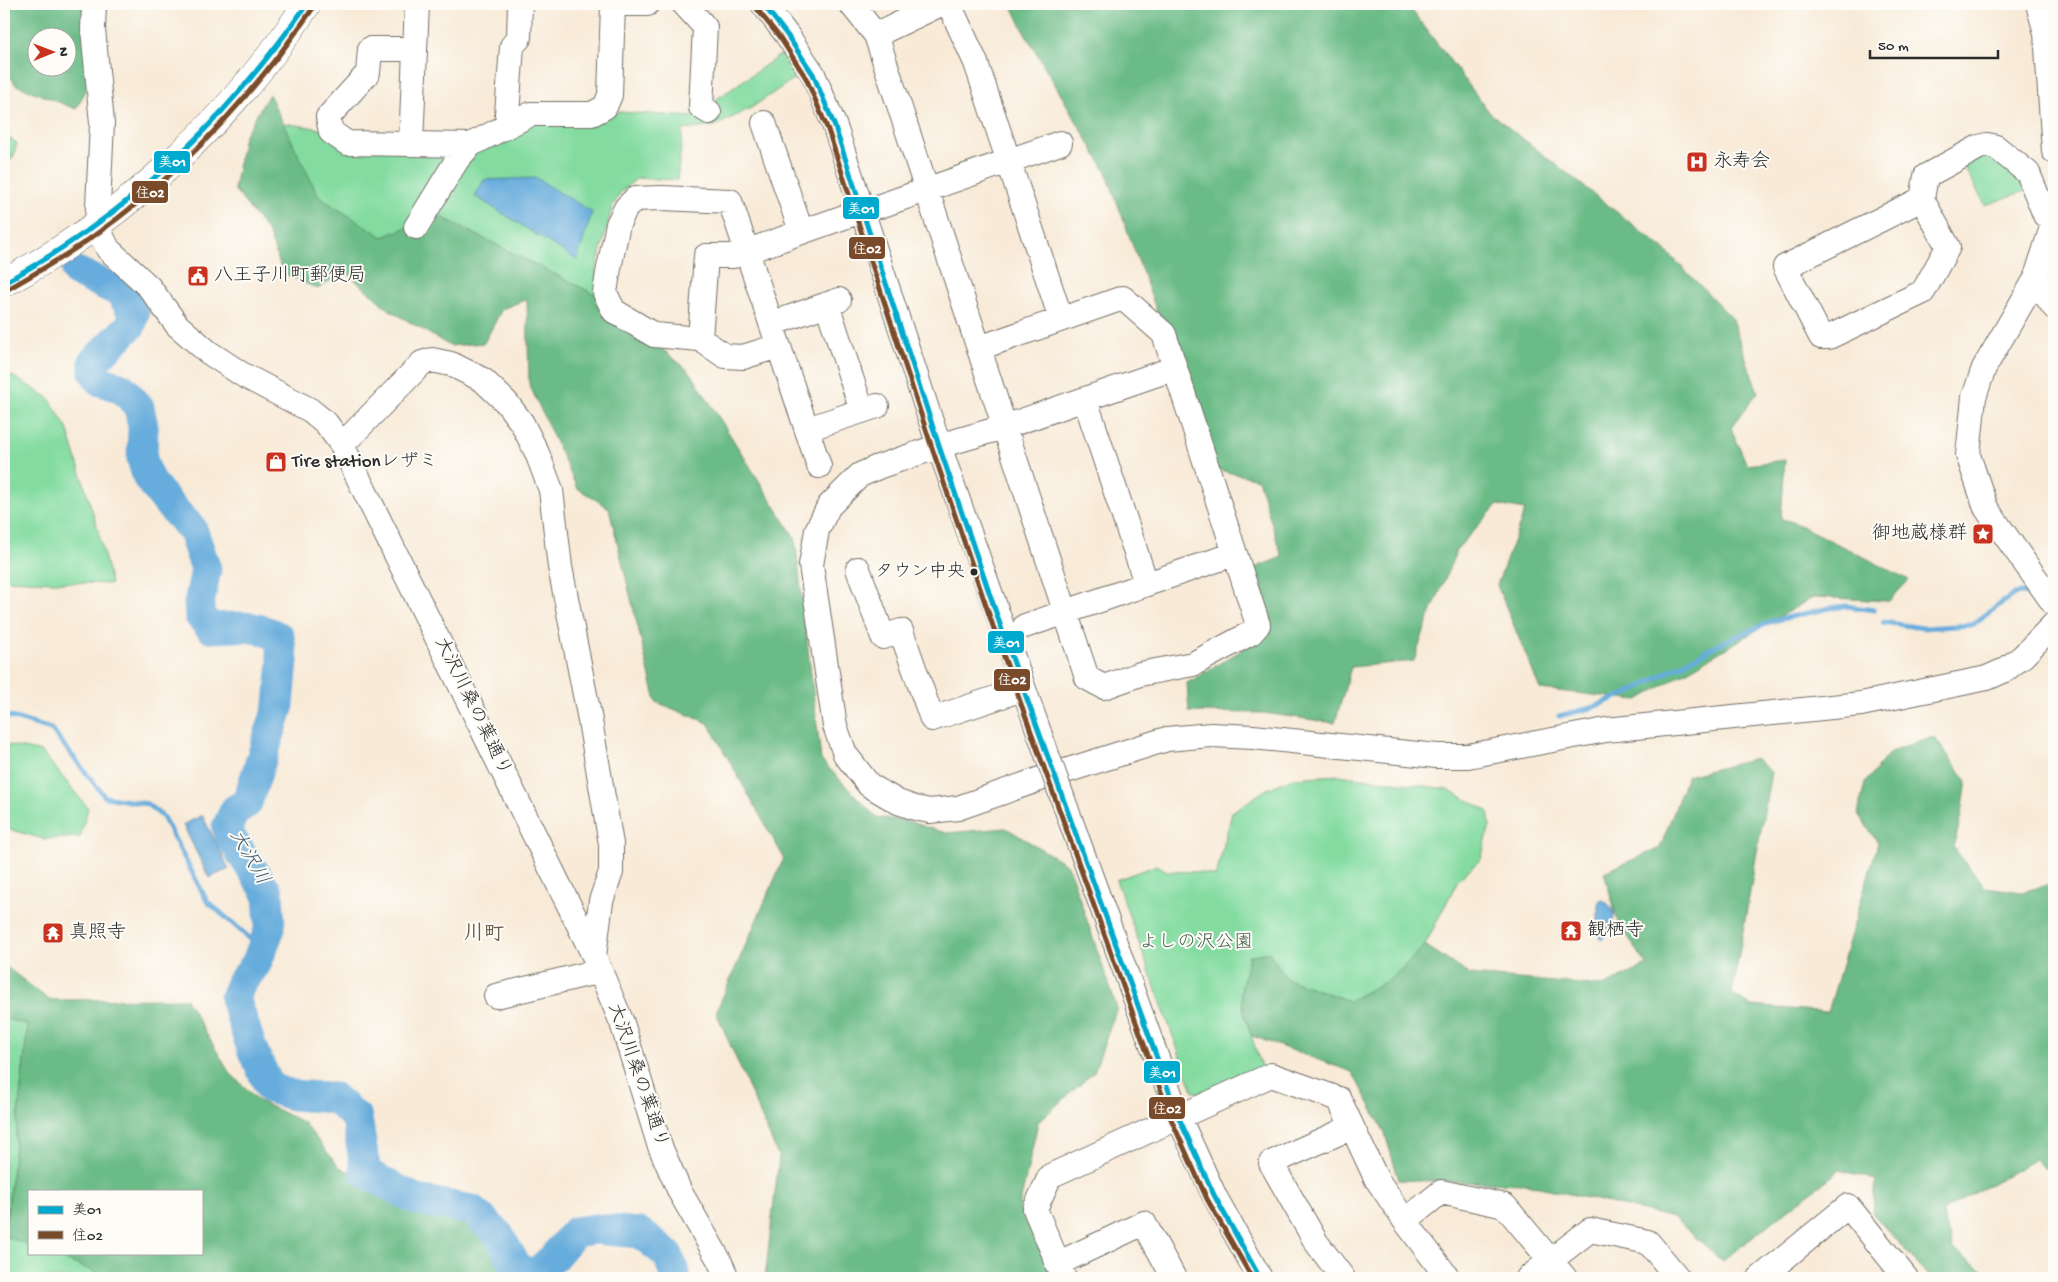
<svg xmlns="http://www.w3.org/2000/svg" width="2058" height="1282" viewBox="0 0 2058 1282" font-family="'Gochi Hand','Klee One',sans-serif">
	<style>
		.green { fill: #83dba0; stroke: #578366 }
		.forest { fill: #6abb86; stroke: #4a7358; fill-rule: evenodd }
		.water { fill: #66acdc; stroke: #486c84 }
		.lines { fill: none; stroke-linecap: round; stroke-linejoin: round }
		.stream { stroke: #66acdc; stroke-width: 5 }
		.river { stroke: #66acdc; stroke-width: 31 }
		.minor-casing { stroke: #736e67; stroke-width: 26 }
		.major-casing { stroke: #736e67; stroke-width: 29 }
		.minor { stroke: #fff; stroke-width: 24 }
		.major { stroke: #fff; stroke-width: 28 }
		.minor-bridge-casing { stroke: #736e67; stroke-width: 26; stroke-linecap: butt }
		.minor-bridge { stroke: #fff; stroke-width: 24 }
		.bus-1-casing { stroke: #fdfcf7; stroke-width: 9 }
		.bus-2-casing { stroke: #fdfcf7; stroke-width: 9 }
		.bus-1 { stroke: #00a9ce; stroke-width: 5 }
		.bus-2 { stroke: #7a4b2a; stroke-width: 5 }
		.bus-dot { fill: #2b2b2b; stroke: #fdfcf7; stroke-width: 2 }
		.labels { text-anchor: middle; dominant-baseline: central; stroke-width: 4; stroke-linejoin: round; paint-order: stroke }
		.bus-label { font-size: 18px; fill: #2b2b2b; stroke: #fdfcf7; text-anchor: end }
		.poi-label { font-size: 19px; fill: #2b2b2b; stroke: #fdfcf7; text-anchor: start }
		.street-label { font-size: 19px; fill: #2b2b2b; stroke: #fdfcf7 }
		.park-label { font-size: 19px; fill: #45604e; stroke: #fdfcf7 }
		.water-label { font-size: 20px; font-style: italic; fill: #435f72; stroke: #fdfcf7 }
		.neighbourhood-label { font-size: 20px; font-weight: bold; fill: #6b5b47; stroke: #fdfcf7 }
		.line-badge { stroke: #fdfcf7; stroke-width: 2 }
		.badge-label { font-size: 14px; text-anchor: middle; font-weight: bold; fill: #fff }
	</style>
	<rect width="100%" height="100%" fill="#fdfcf7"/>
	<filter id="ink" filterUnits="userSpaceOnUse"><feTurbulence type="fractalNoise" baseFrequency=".02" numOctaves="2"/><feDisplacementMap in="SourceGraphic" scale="10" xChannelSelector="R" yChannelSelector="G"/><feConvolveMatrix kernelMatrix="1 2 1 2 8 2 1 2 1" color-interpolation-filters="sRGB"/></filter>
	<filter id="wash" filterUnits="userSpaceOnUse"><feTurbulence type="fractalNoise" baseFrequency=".0096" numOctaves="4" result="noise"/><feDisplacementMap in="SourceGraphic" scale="20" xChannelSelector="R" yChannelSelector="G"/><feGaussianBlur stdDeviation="1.12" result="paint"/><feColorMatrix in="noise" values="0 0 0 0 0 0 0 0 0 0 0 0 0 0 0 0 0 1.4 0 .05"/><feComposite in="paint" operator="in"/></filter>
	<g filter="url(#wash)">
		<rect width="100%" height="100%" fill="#f8ead7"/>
		<!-- green -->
		<path class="green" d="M786 51 801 74 751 108 715 126 683 130 677 180 637 178 620 193 612 208 596 269 599 297 437 215 381 245 303 204 262 120 316 128 356 144 470 147 530 115 589 117 620 112 691 117Z
			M4 135 17 143 14 155 7 166H4Z
			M1979 147 2034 188 1985 205 1959 158Z
			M4 371 49 398 67 428 97 526 111 584 4 580Z
			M4 744 42 752 88 808 80 837 44 839 4 828Z
			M1338 775 1447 789 1488 811 1490 825 1481 859 1458 880 1425 945 1392 978 1349 1001 1287 979 1269 953 1249 956 1241 991 1244 1013 1262 1069 1202 1095 1193 1091 1116 880 1157 865 1167 871 1196 872 1216 876 1232 812 1267 789 1293 778Z
			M4 1018 28 1025 5 1235 29 1245V1253H48L110 1278H4Z"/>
		<!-- forest -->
		<path class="forest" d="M13 4H108L87 88 76 109 16 85 4 67V24ZM38 38H68V68H38Z
			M1011 4H1407L1490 113 1664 249 1731 317 1758 392 1731 428 1747 465 1785 460 1781 519C1795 521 1804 528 1817 534 1848 549 1878 564 1909 580L1889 601 1813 597 1638 700 1540 689 1497 585 1525 510 1497 505 1457 549 1425 628 1414 661 1351 667 1335 723 1264 713 1189 712 1187 683 1270 633 1252 569 1282 557 1258 479 1214 469 1106 172 1025 33Z
			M269 94 319 197 383 237 437 215 600 297 691 373 795 538 821 760 876 817 907 821 946 833 1006 828 1068 865 1117 1008 1094 1072 1038 1122 1019 1209 1056 1278H765L779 1158 716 1012 784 858 708 723 656 702 609 508 577 488 529 384 527 299 502 309 484 343 450 346 388 309 345 271 318 289 283 273 268 232 234 189 244 136Z
			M1934 737 1967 781 1961 819 1953 847 1985 887 2022 892 2054 883V1179L2036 1159 1942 1211 1953 1249 1987 1273 1990 1278H1930L1873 1214 1876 1180 1840 1170 1722 1261 1674 1218 1526 1184 1399 1180 1384 1131 1352 1072 1252 1036 1244 1013 1241 991 1249 956 1269 952 1287 979 1349 1001 1392 978 1425 945 1470 975 1603 986 1647 965 1618 922 1604 872 1660 848 1687 776 1756 759 1771 772 1732 994 1751 1006 1828 1012 1878 843 1858 814 1865 783 1890 752Z
			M4 965 49 1000 186 999 229 1072 259 1101 303 1122 340 1168 480 1222 509 1272 511 1278H110L48 1253H201V1191H29V1245L5 1236 28 1025 4 1018Z"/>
		<!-- water -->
		<path class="water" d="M536 178 592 212 577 260 475 196 484 180Z
			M202 815 229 869 209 878 183 825Z
			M1603 900C1607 903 1613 907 1614 912 1616 919 1607 937 1602 940L1598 937V905L1599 901Z"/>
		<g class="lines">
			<!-- stream -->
			<path class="stream" d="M1883 622 1923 628 1972 625 2014 594 2022 593 2038 597
				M4 715 51 729 105 797 147 804 163 817 207 901 262 949
				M1559 716 1591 708 1633 691 1717 645 1772 621 1830 608 1846 606 1874 610"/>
			<!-- river -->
			<path class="river" d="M77 272 120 292 134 313 131 325 94 361V371L100 381 122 388 139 407 143 427 142 459 148 478 170 506 192 529 206 569 199 604 200 616 211 628C238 627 254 624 279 637L283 660 279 705 247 803 235 810 227 827 231 838 268 893 270 928 256 964 241 983 235 998 252 1049 270 1088 292 1095 334 1098 357 1118 366 1173 417 1200 472 1210 498 1234 519 1271 537 1273 553 1258 575 1232 595 1229 640 1233 668 1255 676 1278"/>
		</g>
	</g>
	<g filter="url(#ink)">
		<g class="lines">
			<!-- minor casing -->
			<g class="minor-casing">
				<path id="minor" d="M94 4 93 29 102 123 97 226 108 249 149 287 177 325 208 352 243 375 310 410 326 423 342 445 594 956 622 1023 659 1144 680 1192 719 1260 727 1278
					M417 4 411 144 470 145 531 114H592L605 107 610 95 613 4
					M613 4H647
					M684 4 705 27 701 107 709 112
					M763 4 787 35 813 74 835 127 939 446 1040 735
					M851 4 876 35 1087 678 1104 687 1140 674 1193 664 1251 633 1258 625 1164 334 1123 298 979 348
					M949 4 976 63 1061 319
					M2038 4 2046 33 2054 151
					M876 35 941 4
					M764 123 801 231
					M509 124 507 114 512 46 519 38 520 4
					M411 144 347 143 331 132 328 117 368 73 370 49H415
					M1922 199 1785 267 1821 337H1829L1923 292 1948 247 1922 199 1926 176 1979 147 1987 145 1996 147 2028 173 2045 215 2054 218
					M880 206 1060 143
					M2054 221 2035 280 1984 368 1974 397 1968 455 1986 508 2054 604
					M416 227 457 160 470 145
					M2035 280 2054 307
					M827 304 862 411
					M771 324 839 300
					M700 339 706 256H734L861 211
					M778 346 743 357 725 356 700 339 654 335 614 311 605 293 608 273 618 224 626 208 635 199 661 198 730 201 819 466
					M1175 368 1004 427 939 446 878 467 860 475 829 506 817 530 811 565 835 726 845 754 869 785 898 802 915 808 930 811 958 808 1043 778 1167 739 1211 735 1253 737 1437 756H1468L1606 730 1861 704 1987 678 2005 670 2022 657 2054 624
					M1085 399 1146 583
					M807 429 877 406
					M342 445 422 363 432 360 451 364 483 380 506 402 522 423 537 453 551 490 560 567 589 715 611 844V872L601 901 594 956
					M858 569 883 637 901 631 932 719 1023 689
					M1025 626 1234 554
					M1070 819 1178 1116 1214 1195 1260 1278
					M496 996 600 971
					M1405 1221 1441 1192 1505 1206 1565 1278
					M1057 1264 1144 1223 1174 1278
					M1064 1278 1035 1209 1050 1176 1271 1075 1339 1099 1376 1178 1405 1221 1448 1278
					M1343 1278 1316 1242 1271 1163 1352 1127
					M1528 1278 1590 1230 1648 1242 1678 1278
					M1760 1278 1848 1206 1906 1278"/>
			</g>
			<!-- major casing -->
			<g class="major-casing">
				<path id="major" d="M4 283C125 218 232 119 307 4"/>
			</g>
			<!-- minor -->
			<use href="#minor" class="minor"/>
			<!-- major -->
			<use href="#major" class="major"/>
			<!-- minor-bridge casing -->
			<g class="minor-bridge-casing">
				<path id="minor-bridge" d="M1040 735 1070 819"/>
			</g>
			<!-- minor-bridge -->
			<use href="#minor-bridge" class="minor-bridge"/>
			<!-- bus-1 casing -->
			<g class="bus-1-casing">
				<path id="bus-1" d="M763 4 787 35 813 74 835 127 939 446 1002 630 1178 1116 1214 1195 1260 1278
					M4 283C34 266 63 248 91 228 177 167 247 90 307 4"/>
			</g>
			<!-- bus-2 casing -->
			<g class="bus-2-casing">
				<path id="bus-2" d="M757 9 781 39 806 78 828 130 932 448 995 632 1171 1119 1207 1199 1252 1278
					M8 289C38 272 67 255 95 235 182 174 253 95 313 8"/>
			</g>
			<!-- bus-1 -->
			<use href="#bus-1" class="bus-1"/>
			<!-- bus-2 -->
			<use href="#bus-2" class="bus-2"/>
		</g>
	</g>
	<!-- icons -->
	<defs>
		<g id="hospital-square" transform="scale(1.125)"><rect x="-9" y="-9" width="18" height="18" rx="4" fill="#c8321e" stroke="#fdfcf7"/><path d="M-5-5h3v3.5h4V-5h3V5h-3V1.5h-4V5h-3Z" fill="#fff"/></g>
		<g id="civic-square" transform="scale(1.125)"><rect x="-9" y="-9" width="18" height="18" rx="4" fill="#c8321e" stroke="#fdfcf7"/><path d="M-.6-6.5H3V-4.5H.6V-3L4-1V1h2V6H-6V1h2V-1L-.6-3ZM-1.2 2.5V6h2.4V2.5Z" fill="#fff"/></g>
		<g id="shop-square" transform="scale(1.125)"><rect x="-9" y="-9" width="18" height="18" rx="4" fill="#c8321e" stroke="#fdfcf7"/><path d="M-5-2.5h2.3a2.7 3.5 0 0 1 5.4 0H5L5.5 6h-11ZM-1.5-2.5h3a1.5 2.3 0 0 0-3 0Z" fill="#fff"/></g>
		<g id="sight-square" transform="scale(1.125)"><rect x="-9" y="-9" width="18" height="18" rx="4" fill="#c8321e" stroke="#fdfcf7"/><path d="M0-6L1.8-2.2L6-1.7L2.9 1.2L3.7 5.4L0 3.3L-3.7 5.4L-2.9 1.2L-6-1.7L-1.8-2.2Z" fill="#fff"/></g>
		<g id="temple-square" transform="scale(1.125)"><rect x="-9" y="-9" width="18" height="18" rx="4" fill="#c8321e" stroke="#fdfcf7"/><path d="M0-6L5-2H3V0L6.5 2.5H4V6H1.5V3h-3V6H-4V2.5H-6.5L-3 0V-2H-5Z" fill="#fff"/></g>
	</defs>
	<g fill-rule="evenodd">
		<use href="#hospital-square" x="1697" y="162"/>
		<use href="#civic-square" x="198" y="276"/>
		<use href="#shop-square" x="276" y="462"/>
		<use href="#sight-square" x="1983" y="534"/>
		<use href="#temple-square" x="1571" y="931"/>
		<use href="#temple-square" x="53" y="933"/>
	</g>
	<!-- markers -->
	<circle class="bus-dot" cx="974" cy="572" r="4.5"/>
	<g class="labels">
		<!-- bus labels -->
		<g class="bus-label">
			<text x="965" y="572">タウン中央</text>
		</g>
		<!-- poi labels -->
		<g class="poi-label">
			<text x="1713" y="162">永寿会</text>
			<text x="214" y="276">八王子川町郵便局</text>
			<text x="292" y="462">Tire stationレザミ</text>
			<text x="1967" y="534" text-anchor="end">御地蔵様群</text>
			<text x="1587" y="931">観栖寺</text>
			<text x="69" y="933">真照寺</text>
		</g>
		<!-- street labels -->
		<g class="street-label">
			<text transform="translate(472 707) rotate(64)">大沢川桑の葉通り</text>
			<text transform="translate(637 1076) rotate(71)">大沢川桑の葉通り</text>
		</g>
		<!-- park labels -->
		<g class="park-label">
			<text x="1196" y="943">よしの沢公園</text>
		</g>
		<!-- water labels -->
		<g class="water-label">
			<text transform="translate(248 858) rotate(60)">大沢川</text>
		</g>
		<!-- neighbourhood labels -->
		<g class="neighbourhood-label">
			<text x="484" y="935">川町</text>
		</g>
	</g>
	<g class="line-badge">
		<rect x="153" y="150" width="38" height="24" rx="5" fill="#00a9ce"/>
		<rect x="131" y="180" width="38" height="24" rx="5" fill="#7a4b2a"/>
		<rect x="842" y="196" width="38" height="24" rx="5" fill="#00a9ce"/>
		<rect x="848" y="236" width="38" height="24" rx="5" fill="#7a4b2a"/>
		<rect x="987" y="630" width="38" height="24" rx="5" fill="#00a9ce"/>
		<rect x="993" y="668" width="38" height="24" rx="5" fill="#7a4b2a"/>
		<rect x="1143" y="1060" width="38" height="24" rx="5" fill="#00a9ce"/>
		<rect x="1148" y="1096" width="38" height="24" rx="5" fill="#7a4b2a"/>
	</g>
	<g class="badge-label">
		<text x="172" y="166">美01</text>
		<text x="150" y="197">住02</text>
		<text x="861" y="213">美01</text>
		<text x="867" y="253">住02</text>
		<text x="1006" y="647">美01</text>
		<text x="1012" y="684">住02</text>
		<text x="1162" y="1077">美01</text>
		<text x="1167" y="1113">住02</text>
	</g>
	<!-- margin -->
	<rect width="2058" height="1282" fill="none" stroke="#fdfcf7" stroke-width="20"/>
	<!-- legend -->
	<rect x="28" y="1190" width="175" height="65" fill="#fdfcf7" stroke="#a9a8a5"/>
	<rect x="38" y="1206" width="25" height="8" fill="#00a9ce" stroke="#a9a8a5"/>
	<text x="72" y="1214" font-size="15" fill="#2b2b2b">美01</text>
	<rect x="38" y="1231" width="25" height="8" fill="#7a4b2a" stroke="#a9a8a5"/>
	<text x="72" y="1240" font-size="15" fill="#2b2b2b">住02</text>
	<!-- north arrow -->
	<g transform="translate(52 52) rotate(89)"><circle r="24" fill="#fdfcf7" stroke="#a9a8a5"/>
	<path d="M0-4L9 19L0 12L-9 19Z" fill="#c8321e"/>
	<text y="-8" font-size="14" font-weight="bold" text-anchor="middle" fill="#2b2b2b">N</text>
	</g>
	<!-- scale -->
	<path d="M1870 50v8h128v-8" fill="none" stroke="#2b2b2b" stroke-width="2.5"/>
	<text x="1878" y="50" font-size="15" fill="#2b2b2b" stroke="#fdfcf7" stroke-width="4" paint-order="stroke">50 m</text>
</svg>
